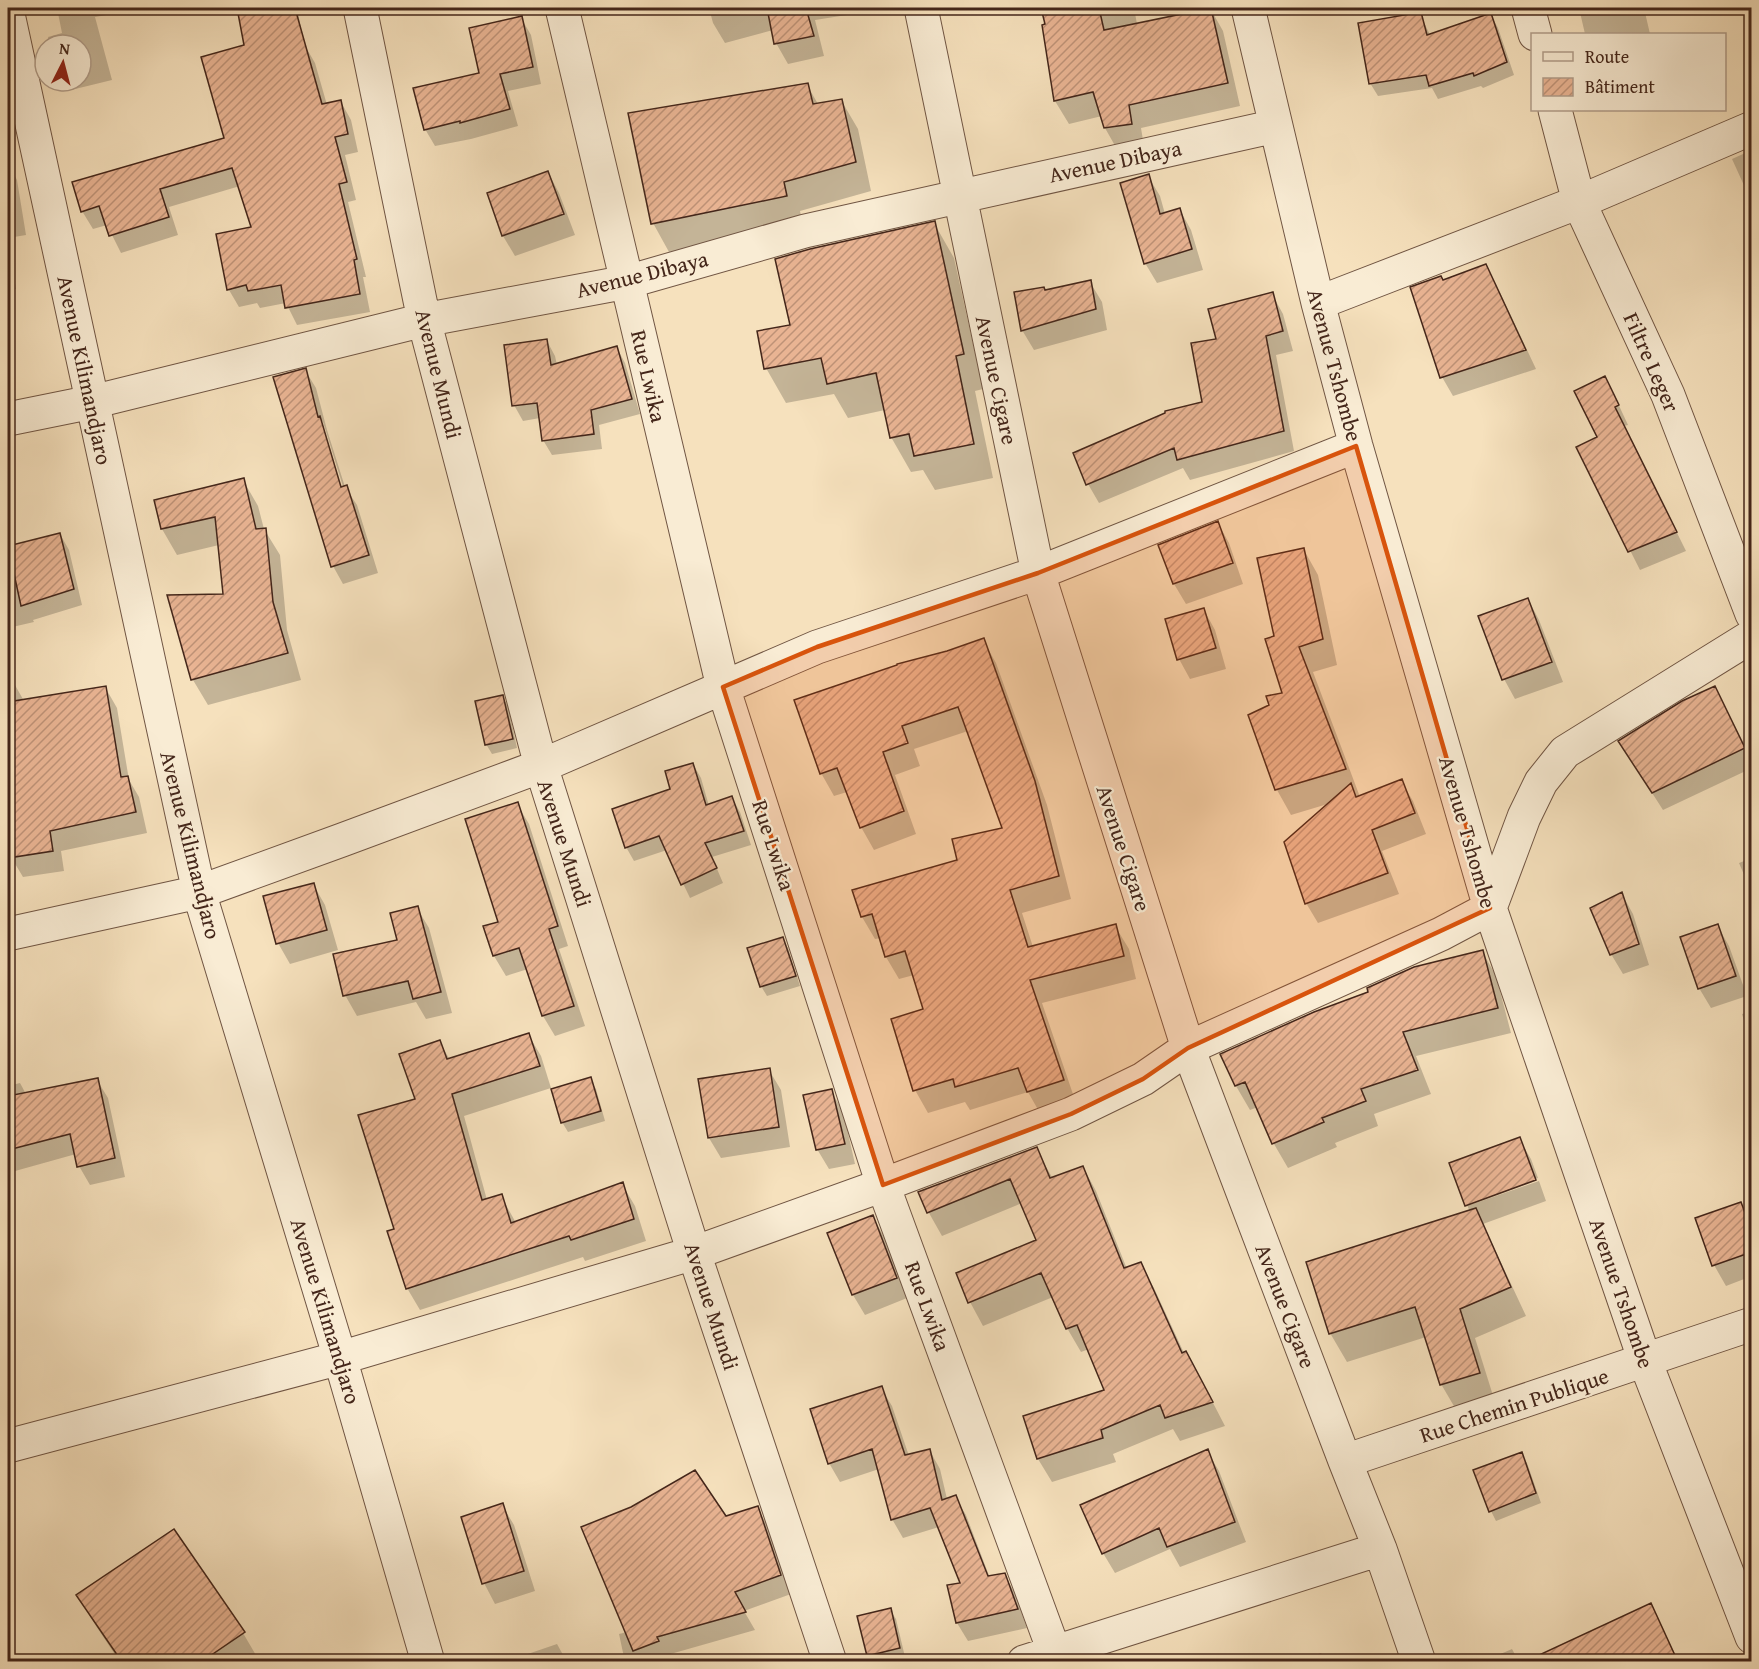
<svg xmlns="http://www.w3.org/2000/svg" width="1759" height="1669" viewBox="0 0 1759 1669" font-family="'Gentium Book Plus',serif">
	<style>
		.shadow { fill: #0003; fill-rule: evenodd }
		.building { fill: url(#building-hatch); stroke: #44261a; stroke-width: 1.5 }
		.lines { fill: none; stroke-linecap: round; stroke-linejoin: round }
		.minor-casing { stroke: #705543; stroke-width: 35 }
		.minor { stroke: #f9ecd4; stroke-width: 33 }
		.marked { fill: #d8540d; fill-opacity: 0.2; stroke: #d8540d; stroke-width: 4.5; stroke-linejoin: round }
		.labels { text-anchor: middle; dominant-baseline: central; stroke-width: 4.5; stroke-linejoin: round; paint-order: stroke }
		.street-label { font-size: 22px; fill: #44261a; stroke: #f9ecd4 }
	</style>
	<defs>
		<pattern id="building-hatch" width="6" height="6" patternUnits="userSpaceOnUse" patternTransform="scale(1.5)"><rect width="6" height="6" fill="#e9b493"/><path d="M-1 1l2-2M0 6l6-6M5 7l2-2" fill="none" stroke="#be9277"/></pattern>
	</defs>
	<rect width="100%" height="100%" fill="#f6e1bd"/>
	<filter id="stains"><feTurbulence type="fractalNoise" baseFrequency=".00333" numOctaves="4"/><feColorMatrix values="0 0 0 0 .2 0 0 0 0 .09 0 0 0 0 .02 0 0 0 .5 -.17"/></filter>
	<radialGradient id="worn" r=".72"><stop offset=".6" stop-color="#630" stop-opacity="0"/><stop offset="1" stop-color="#630" stop-opacity=".3"/></radialGradient>
	<!-- shadow -->
	<path class="shadow" d="M57 8H141L142 9 95 17 112 80 67 91 62 81H81V45H50L48 37 62 33Z
		M239 8H297L304 44 315 63 327 105 341 102 351 120 358 152 345 155 356 200 348 202 366 277H363L370 312 297 325 286 303 260 308 257 303 239 307 229 290 218 235 253 229 240 186 169 207 178 235 121 253 107 225 93 229 82 211 226 139 246 47Z
		M709 8H879V10L815 20 824 56 788 64 776 43 773 30 725 43 713 23Z
		M1042 8H1134L1137 24 1210 8 1223 31 1240 106 1141 128 1144 146 1118 151 1105 128 1102 116 1069 124 1055 101 1043 26H1047Z
		M1579 8H1644L1650 34H1585Z
		M1420 14 1430 35 1491 15 1498 28 1514 75 1483 88 1481 86 1438 99 1432 88 1378 96 1370 83Z
		M521 18 531 35 541 84 508 91 518 126 471 139 435 146 425 129 480 74Z
		M807 85 818 104 841 100 858 129 871 191 800 211 803 225 669 252 653 223Z
		M1752 150V203L1732 159Z
		M8 163 17 180 26 235 8 238Z
		M548 172 559 193 575 235 515 256 503 236 489 194Z
		M1148 176 1160 196 1165 214 1180 210 1191 230 1203 270 1157 283 1145 263Z
		M934 223 954 258 983 389 975 391 993 478 935 490 923 470 911 472 891 437 885 410 848 418 834 394 786 403 766 368 792 326Z
		M8 240 16 289 8 291Z
		M1485 266 1496 284 1536 369 1453 396 1442 377 1443 282Z
		M1090 282 1102 302 1107 330 1034 350 1022 330 1045 291Z
		M1272 294 1283 314 1293 351 1276 355 1294 451 1190 480 1183 468 1099 503 1088 484 1204 403 1218 340Z
		M547 341 555 356 557 365 617 348 625 363 640 414 599 425 602 449 552 455 543 440 540 418 523 421 514 405Z
		M305 370 316 388 327 430 345 487 357 505 378 573 343 584 333 566ZM319 418 323 422 345 493 342 494Z
		M1615 397 1628 425 1624 426 1686 551 1640 570 1578 447 1599 438Z
		M243 480 258 506 264 529 280 555 287 630 301 680 208 705 193 680 225 596 219 545 177 555 162 529Z
		M8 513 16 545 60 534 69 550 82 605 33 620 34 622 8 628Z
		M1218 523 1229 543 1243 584 1186 604 1174 584Z
		M1304 550 1318 575 1337 665 1313 672 1360 797 1401 781 1413 801 1426 834 1382 851 1399 894 1318 923 1306 903 1331 803 1291 815 1277 790 1250 716 1270 706 1284 694 1276 637Z
		M1528 599 1539 620 1563 682 1515 699 1504 679Z
		M1204 610 1215 630 1226 669 1190 679 1179 659Z
		M983 640 996 663 1047 805 1071 899 1022 913 1033 947 1115 926 1129 949 1136 979 1042 1003 1076 1103 1041 1115 1028 1092 970 1110 965 1102 928 1113 915 1090 925 1010 914 975 899 979 886 957 881 938 875 939 862 917 959 861 1004 829 968 731 914 749 920 766 895 775 916 834 874 850 861 827 847 792 834 796 821 773 948 652Z
		M8 675V678H11L24 701 105 687 117 708 129 780 139 797 147 833 61 851 64 871 23 877 11 857 10 847H8Z
		M1714 688 1752 761V768L1663 810 1631 760Z
		M502 696 508 706 517 748 492 754 486 744Z
		M693 764 701 778 709 806 732 798 740 812 751 845 712 857 723 883 690 898 667 850 634 861 626 847Z
		M517 804 529 824 568 946 559 949 585 1026 555 1036 543 1016 528 969 506 976 494 956 485 927 500 923Z
		M1752 858V893L1739 863Z
		M313 884 325 905 338 950 290 964 278 943Z
		M1622 894 1633 914 1649 965 1623 974 1611 954Z
		M417 908 429 928 452 1013 426 1019 416 1002 357 1016 345 995 399 941Z
		M1717 925 1729 946 1747 996 1711 1008 1699 988Z
		M782 939 788 948 800 986 767 996 761 986Z
		M1482 951 1496 976 1511 1033 1416 1056 1431 1094 1374 1114 1378 1126 1335 1143 1337 1147 1288 1168 1274 1144 1258 1107 1250 1110 1236 1086 1222 1055Z
		M1752 1011V1047L1742 1014Z
		M528 1034 541 1056 551 1088 464 1116 487 1200 501 1196 516 1223 622 1184 635 1206 646 1241 585 1261 583 1257 420 1310 407 1288 396 1230 417 1100 439 1041 450 1060Z
		M769 1070 781 1090 790 1147 721 1158 709 1138Z
		M590 1079 596 1089 605 1121 568 1132 562 1122Z
		M97 1080 108 1098 125 1177 90 1185 79 1166 76 1154 8 1173V1086L20 1083 26 1094Z
		M831 1091 843 1111 855 1164 829 1169 817 1149Z
		M1519 1139 1531 1159 1538 1178 1467 1203V1206L1539 1181 1546 1201 1483 1224 1526 1316 1475 1338 1495 1402 1458 1413 1441 1384 1426 1337 1347 1362 1330 1333 1307 1263 1470 1212 1467 1205 1451 1164Z
		M1036 1149 1053 1179 1083 1167 1096 1191 1127 1269 1140 1264 1154 1288 1184 1353 1199 1376 1225 1426 1180 1441 1173 1429 1113 1454 1116 1462 1052 1482 1038 1459 1025 1417 1106 1391 1089 1349 1081 1352 1067 1328 1053 1297 983 1326 970 1302 958 1274 1038 1241 1022 1203 942 1236 929 1213 920 1193Z
		M1740 1204 1752 1223V1276L1726 1286 1714 1265Z
		M8 1209 12 1234 8 1235Z
		M873 1217 884 1237 907 1298 865 1315 853 1295 829 1234Z
		M881 1388 892 1406 909 1456 930 1451 940 1469 947 1499 955 1497 966 1515 990 1578 1004 1574 1015 1593 1027 1628 968 1641 957 1623 962 1584 939 1527 903 1538 892 1519 879 1469 840 1482 829 1463Z
		M1207 1451 1219 1471 1246 1542 1180 1567 1170 1549 1115 1573 1103 1553Z
		M1521 1454 1527 1463 1541 1503 1496 1521 1491 1511Z
		M502 1505 514 1525 535 1591 495 1604 484 1583Z
		M757 1508 768 1526 791 1594 744 1611 755 1630 667 1655 669 1662H625L619 1634 627 1632 726 1518Z
		M78 1596 243 1633 260 1662H120L96 1626Z
		M1651 1605 1679 1662H1537Z
		M890 1610 896 1619 905 1657 888 1662H872L868 1655Z
		M557 1644 567 1662H504Z
		M1512 1649 1519 1662H1482Z
		M1321 1653 1326 1662H1299Z"/>
	<!-- building -->
	<path class="building" d="M237 8H295L322 104 341 100 348 134 335 137 347 182 339 184 357 259 354 260 360 294 285 308 281 285 248 291 246 285 227 290 216 234 251 227 232 168 160 189 169 217 109 236 99 206 81 212 72 182 224 138 201 57 244 45Z
		M767 8H806L814 36 774 44Z
		M1041 8H1099L1104 30 1211 8 1228 83 1129 105 1132 124 1104 128 1093 92 1054 101 1042 25 1045 24Z
		M1421 12 1427 35 1491 13 1507 62 1474 76 1473 73 1429 86 1426 75 1369 84 1358 23Z
		M522 16 533 67 500 74 510 109 460 123V121L424 130 413 88 479 73 469 28Z
		M808 83 813 104 842 99 856 162 784 182 787 196 651 224 628 113Z
		M548 171 564 214 502 236 487 193Z
		M1149 174 1160 214 1180 208 1192 249 1144 264 1120 183Z
		M935 221 964 354 956 356 974 444 914 456 909 434 890 438 876 373 827 384 821 358 764 369 757 331 790 325 775 259 810 249Z
		M1486 264 1526 350 1440 378 1410 287 1441 276 1443 280Z
		M1091 280 1096 309 1021 331 1014 292 1044 287 1045 290Z
		M1273 292 1283 331 1266 336 1284 431 1177 460 1174 448 1086 485 1073 453 1165 413V411L1202 402 1191 343 1216 339 1208 309Z
		M547 339 551 365 617 346 632 399 591 410 594 434 542 441 537 403 512 406 504 345Z
		M306 368 318 417 320 416 341 487 347 485 369 555 331 567 273 377Z
		M1605 376 1619 405 1615 407 1677 532 1628 552 1576 447 1597 437 1574 391Z
		M244 478 256 529 266 528 273 602 288 653 191 680 167 595 223 594 215 517 161 529 154 500Z
		M1218 521 1233 563 1173 584 1158 545Z
		M60 533 74 589 21 606 8 546Z
		M1304 548 1323 639 1299 647 1346 769 1275 790 1248 715 1269 705 1266 696 1282 693 1265 639 1274 636 1257 558Z
		M1528 598 1552 662 1502 680 1478 616Z
		M1204 608 1216 648 1177 660 1165 619Z
		M984 638 1035 781 1059 876 1010 890 1028 947 1116 924 1124 956 1030 980 1064 1080 1027 1092 1018 1068 955 1087 953 1079 913 1091 891 1019 923 1009 905 951 885 957 872 914 861 917 852 890 957 860 952 839 1002 828 958 707 902 726 908 743 883 752 904 811 860 828 837 768 820 774 794 700 897 665V664L947 651Z
		M106 686 121 777 128 776 136 812 50 831 53 851 8 858V702Z
		M1715 686 1745 748 1652 793 1618 741 1682 701Z
		M503 695 513 739 485 745 475 701Z
		M693 763 706 805 732 796 744 831 705 843 717 868 681 885 659 836 625 848 612 809 670 789 665 771Z
		M1402 779 1415 813 1372 830 1388 873 1305 904 1284 842 1351 783 1356 797Z
		M518 802 558 926 549 929 574 1006 542 1016 519 948 493 956 483 926 498 922 465 819Z
		M314 883 327 930 276 944 263 896Z
		M1622 892 1639 944 1610 955 1590 908Z
		M418 906 441 992 413 999 408 981 343 996 333 954 397 940 390 913Z
		M1718 924 1736 976 1698 989 1680 937Z
		M783 937 796 976 760 987 747 948Z
		M1483 950 1498 1008 1403 1032 1418 1070 1361 1089 1366 1101 1322 1118 1324 1122 1272 1144 1245 1082 1235 1086 1220 1054 1314 1012 1368 992 1367 988 1414 967Z
		M529 1033 540 1066 452 1094 482 1200 502 1194 511 1223 623 1182 634 1219 571 1240 569 1236 406 1289 387 1231 394 1229 358 1115 415 1099 399 1054 440 1040 447 1059Z
		M770 1068 779 1127 708 1138 698 1079Z
		M591 1077 601 1111 561 1123 551 1089Z
		M98 1078 115 1158 77 1167 70 1134 8 1150V1096Z
		M832 1089 845 1144 816 1150 803 1095Z
		M1520 1137 1536 1180 1465 1206 1449 1163Z
		M1037 1147 1050 1178 1083 1166 1124 1268 1141 1262 1182 1353 1186 1351 1213 1402 1165 1418 1160 1405 1101 1430 1103 1438 1037 1459 1023 1416 1104 1390 1077 1325 1066 1329 1041 1273 968 1303 956 1273 1036 1240 1010 1179 927 1213 918 1192Z
		M1741 1202 1752 1232V1252L1712 1266 1695 1218Z
		M1476 1208 1511 1287 1460 1309 1480 1373 1440 1385 1415 1307 1329 1334 1306 1262Z
		M873 1215 897 1278 852 1295 827 1233Z
		M882 1386 905 1455 930 1449 942 1500 956 1495 988 1576 1005 1573 1018 1609 956 1623 947 1585 960 1583 930 1508 891 1520 872 1449 828 1464 810 1409Z
		M1208 1449 1235 1522 1167 1547 1159 1528 1102 1554 1080 1505Z
		M1522 1452 1536 1493 1489 1512 1473 1470Z
		M695 1470 726 1516 758 1506 781 1575 735 1592 746 1612 657 1637 659 1641 633 1651 581 1527 631 1507Z
		M503 1503 524 1571 482 1584 461 1517Z
		M174 1529 245 1632 201 1662H122L76 1595Z
		M1651 1603 1678 1662H1524Z
		M891 1608 900 1648 867 1656 857 1616Z"/>
	<g class="lines">
		<!-- minor casing -->
		<g class="minor-casing">
			<path id="minor" d="M360 8 424 320 541 766 694 1253 830 1662
				M562 8 723 687 883 1185 1058 1662
				M921 8 1038 573 1188 1048 1345 1461 1380 1549 1419 1662
				M1248 8 1318 303 1356 446 1490 908 1645 1361 1752 1637
				M1528 8 1535 34
				M8 14 199 892 340 1358 428 1662
				M1555 110 1579 202 1668 395 1752 614
				M1318 303 1579 202 1752 128
				M8 419 92 402 424 320 627 282 805 231 1276 126
				M8 934 199 892 342 840 541 766 817 647 1038 573 1356 446
				M8 1446 340 1358 694 1253 883 1185 1071 1114 1143 1079 1188 1048 1441 934 1490 908 1524 817 1541 782 1565 752 1752 636
				M1345 1461 1752 1324
				M1024 1662 1380 1549"/>
		</g>
		<!-- minor -->
		<use href="#minor" class="minor"/>
	</g>
	<!-- marked area -->
	<path class="marked" d="M1356 446 1490 908 1188 1048 1143 1079 1071 1114 883 1185 723 687 817 647 1038 573Z"/>
	<g class="labels">
		<!-- street labels -->
		<g class="street-label">
			<text transform="translate(1115 161) rotate(-12)">Avenue Dibaya</text>
			<text transform="translate(642 274) rotate(-14)">Avenue Dibaya</text>
			<text transform="translate(1652 362) rotate(66)">Filtre Leger</text>
			<text transform="translate(1335 365) rotate(75)">Avenue Tshombe</text>
			<text transform="translate(85 370) rotate(78)">Avenue Kilimandjaro</text>
			<text transform="translate(439 374) rotate(76)">Avenue Mundi</text>
			<text transform="translate(649 376) rotate(77)">Rue Lwika</text>
			<text transform="translate(997 380) rotate(78)">Avenue Cigare</text>
			<text transform="translate(1468 832) rotate(74)">Avenue Tshombe</text>
			<text transform="translate(565 843) rotate(72)">Avenue Mundi</text>
			<text transform="translate(191 845) rotate(76)">Avenue Kilimandjaro</text>
			<text transform="translate(774 845) rotate(72)">Rue Lwika</text>
			<text transform="translate(1124 848) rotate(72)">Avenue Cigare</text>
			<text transform="translate(1622 1293) rotate(71)">Avenue Tshombe</text>
			<text transform="translate(712 1306) rotate(72)">Avenue Mundi</text>
			<text transform="translate(928 1306) rotate(70)">Rue Lwika</text>
			<text transform="translate(1286 1306) rotate(69)">Avenue Cigare</text>
			<text transform="translate(326 1311) rotate(73)">Avenue Kilimandjaro</text>
			<text transform="translate(1514 1405) rotate(-18)">Rue Chemin Publique</text>
		</g>
	</g>
	<!-- margin -->
	<rect width="1759" height="1669" fill="none" stroke="#f6e1bd" stroke-width="30"/>
	<rect x="9" y="9" width="1741" height="1651" fill="none" stroke="#44261a" stroke-width="3"/>
	<rect x="15" y="15" width="1729" height="1639" fill="none" stroke="#44261a" stroke-width="1.5"/>
	<!-- legend -->
	<rect x="1531" y="33" width="195" height="78" fill="#f9ecd4" stroke="#b19d8a" stroke-width="1.5"/>
	<rect x="1543" y="52" width="30" height="9" fill="#f9ecd4" stroke="#b19d8a" stroke-width="1.5"/>
	<text x="1585" y="63" font-size="18" fill="#44261a">Route</text>
	<rect x="1543" y="78" width="30" height="18" fill="url(#building-hatch)" stroke="#b19d8a" stroke-width="1.5"/>
	<text x="1585" y="93" font-size="18" fill="#44261a">Bâtiment</text>
	<!-- north arrow -->
	<g transform="translate(63 63) rotate(6)"><circle r="28" fill="#f9ecd4" stroke="#b19d8a" stroke-width="1.5"/>
	<path d="M0-4.5L10 22L0 15L-10 22Z" fill="#8f2418"/>
	<text y="-9" font-size="16" font-weight="bold" text-anchor="middle" fill="#44261a">N</text>
	</g>
	<rect width="100%" height="100%" filter="url(#stains)"/>
	<rect width="100%" height="100%" fill="url(#worn)"/>
</svg>
